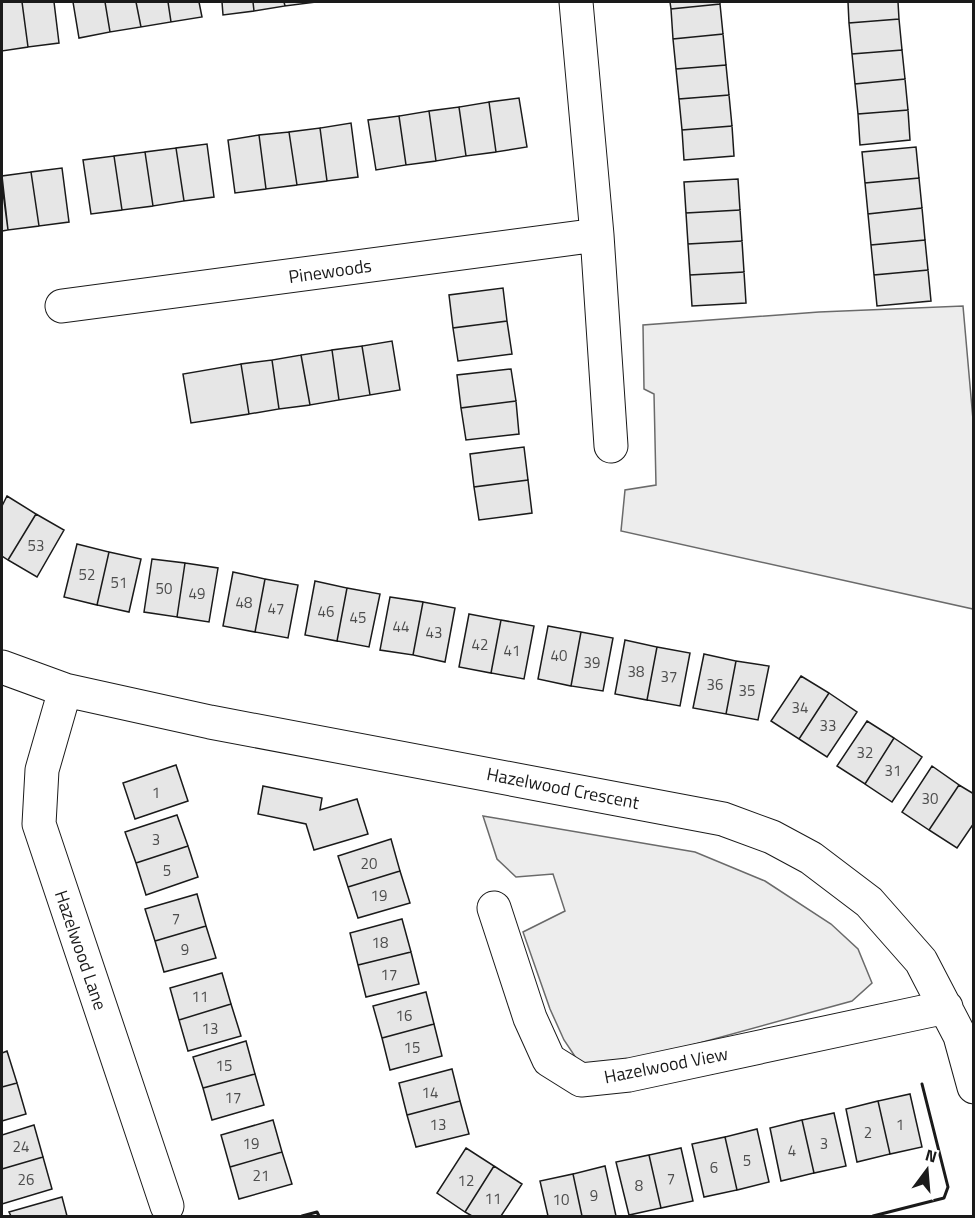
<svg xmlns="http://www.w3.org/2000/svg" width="975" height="1218" viewBox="0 0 975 1218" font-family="'Titillium Web',sans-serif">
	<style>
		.built { fill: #ededed; stroke: #6a6a6a; stroke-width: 1.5 }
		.building { fill: #e6e6e6; stroke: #1a1a1a; stroke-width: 1.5 }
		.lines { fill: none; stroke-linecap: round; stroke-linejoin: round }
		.street-casing { stroke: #1a1a1a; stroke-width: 35 }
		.street { stroke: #fff; stroke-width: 33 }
		.wall { stroke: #1a1a1a; stroke-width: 3 }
		.labels { text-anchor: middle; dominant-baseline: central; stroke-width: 4.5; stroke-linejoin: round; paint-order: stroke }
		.number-label { font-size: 15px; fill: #4d4d4d }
		.street-label { font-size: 18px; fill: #1a1a1a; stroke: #fff }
	</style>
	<rect width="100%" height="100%" fill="#fff"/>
	<!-- built -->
	<path class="built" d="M963 306 974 431 973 609 621 531 625 490 656 485 654 394 644 389 643 325 819 312Z
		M483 816 695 852 765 881 831 924 858 949 872 983 852 1001 612 1067 584 1070 564 1040 550 1009 523 932 565 911 553 874 516 877 497 859Z"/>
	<!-- building -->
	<path class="building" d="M2 2H22L28 47 2 51Z
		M22 2H54L59 43 28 47Z
		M73 2H105L110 32 79 38Z
		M105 2H136L141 27 110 32Z
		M136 2H168L171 22 141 27Z
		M168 2H199L202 17 171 22Z
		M222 2H253L254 11 223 15Z
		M253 2H284L285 6 254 11Z
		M284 2H316L285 6Z
		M670 2H720V4L671 9Z
		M848 2H898L899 19 849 23Z
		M720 4 723 34 673 39 671 9Z
		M899 19 902 50 852 54 849 23Z
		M723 34 726 65 676 69 673 39Z
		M902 50 905 79 855 84 852 54Z
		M726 65 729 95 679 99 676 69Z
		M905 79 908 110 858 114 855 84Z
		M729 95 732 126 682 130 679 99Z
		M519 98 527 147 496 152 489 102Z
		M489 102 496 152 466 156 459 107Z
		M459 107 466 156 436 161 429 111Z
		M908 110 910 140 860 145 858 114Z
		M429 111 436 161 406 165 399 116Z
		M399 116 406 165 376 170 368 120Z
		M351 123 358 177 327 181 320 128Z
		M732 126 734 156 684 160 682 130Z
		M320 128 327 181 297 185 289 132Z
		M289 132 297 185 266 189 259 135Z
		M259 135 266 189 235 193 228 140Z
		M207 144 214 197 184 201 176 148Z
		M916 147 919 178 865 183 862 152Z
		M176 148 184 201 153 206 145 152Z
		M145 152 153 206 122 210 114 156Z
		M114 156 122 210 91 214 83 160Z
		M62 168 69 222 39 226 31 172Z
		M31 172 39 226 8 230 2 176Z
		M919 178 922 208 868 214 865 183Z
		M738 179 740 210 686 213 684 182Z
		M2 185 8 230 2 231Z
		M922 208 925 240 871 245 868 214Z
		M740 210 742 241 688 244 686 213Z
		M925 240 928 270 874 275 871 245Z
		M742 241 744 272 690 275 688 244Z
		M928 270 931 301 877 306 874 275Z
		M744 272 746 303 692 306 690 275Z
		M503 288 507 321 453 328 449 295Z
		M507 321 512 354 458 361 453 328Z
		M392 341 400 390 370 395 362 346Z
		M362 346 370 395 339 400 332 350Z
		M332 350 339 400 310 405 301 355Z
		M301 355 310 405 279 409 272 360Z
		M272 360 279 409 249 414 241 364Z
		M241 364 249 414 191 423 183 374Z
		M511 369 516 401 461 408 457 375Z
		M516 401 519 434 466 440 461 408Z
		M524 447 528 480 474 487 470 454Z
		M528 480 532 513 479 520 474 487Z
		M7 496 36 514 8 560 2 556V506Z
		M36 514 64 530 37 577 8 560Z
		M77 544 109 552 97 605 64 597Z
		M109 552 141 559 129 612 97 605Z
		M152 559 185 563 177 617 144 612Z
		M185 563 218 568 209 622 177 617Z
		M233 572 265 579 255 632 223 626Z
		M265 579 298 585 288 638 255 632Z
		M315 581 347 588 337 641 305 635Z
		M347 588 380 594 369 647 337 641Z
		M390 597 423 602 413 655 380 650Z
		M423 602 455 608 445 662 413 655Z
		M469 614 501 620 491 673 459 667Z
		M501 620 534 626 524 679 491 673Z
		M548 626 581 632 571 686 538 679Z
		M581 632 613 638 603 691 571 686Z
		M625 640 657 647 647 700 615 694Z
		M657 647 690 653 680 706 647 700Z
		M704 654 736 661 726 714 693 708Z
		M736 661 769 666 758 720 726 714Z
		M801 676 829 693 799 739 771 721Z
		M829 693 857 712 827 757 799 739Z
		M867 721 894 738 865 784 837 766Z
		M894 738 922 757 892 802 865 784Z
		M176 765 188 801 135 819 123 783Z
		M932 766 959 785 929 830 902 812Z
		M959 785 974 794V823L957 848 929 830Z
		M263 786 322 798 320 810 357 799 368 834 314 850 306 824 258 814Z
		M177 815 188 846 136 863 125 832Z
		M391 839 400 871 348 887 338 856Z
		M188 846 198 877 146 895 136 863Z
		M400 871 410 903 358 918 348 887Z
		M197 894 206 926 155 941 145 909Z
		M402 919 411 952 358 965 350 933Z
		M206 926 216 958 164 972 155 941Z
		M411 952 419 984 366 997 358 965Z
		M222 973 231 1004 179 1020 170 988Z
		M426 992 434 1024 382 1038 373 1006Z
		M231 1004 241 1036 188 1051 179 1020Z
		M434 1024 442 1056 390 1070 382 1038Z
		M246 1041 255 1074 203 1088 193 1057Z
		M7 1051 17 1083 2 1087V1053Z
		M452 1069 460 1101 407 1115 399 1083Z
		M255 1074 264 1105 212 1120 203 1088Z
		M17 1083 26 1114 2 1121V1087Z
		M910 1094 922 1147 890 1154 878 1101Z
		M460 1101 469 1134 416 1147 407 1115Z
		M878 1101 890 1154 857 1162 846 1109Z
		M834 1113 846 1166 814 1173 802 1120Z
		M273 1120 282 1152 230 1167 221 1135Z
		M802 1120 814 1173 781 1181 770 1128Z
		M34 1125 43 1157 2 1169V1135Z
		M757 1129 769 1182 737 1190 725 1137Z
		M725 1137 737 1190 704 1197 692 1144Z
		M466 1148 494 1166 465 1212 437 1193Z
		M681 1148 693 1201 661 1208 649 1155Z
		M282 1152 292 1184 239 1199 230 1167Z
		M649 1155 661 1208 629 1215 616 1162Z
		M43 1157 52 1189 2 1204V1169Z
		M494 1166 522 1184 501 1216H472L465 1212Z
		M605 1166 616 1216H582L573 1174Z
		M573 1174 582 1216H548L540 1181Z
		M62 1197 67 1216H11L9 1212Z"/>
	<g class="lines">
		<!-- street casing -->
		<g class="street-casing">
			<path id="street" d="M576 2 597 235 611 446
				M62 306 597 235
				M2 667 65 690 210 722 723 819 772 837 811 858 869 902 921 961 960 1036 974 1087
				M65 690 42 770 39 824 167 1206
				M494 908 530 1018 549 1060 581 1080 629 1075 946 1007"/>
		</g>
		<!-- street -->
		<use href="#street" class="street"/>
		<!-- wall -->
		<path class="wall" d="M302 1216 317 1212 319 1216
			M873 1216 944 1198 948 1187 922 1084"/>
	</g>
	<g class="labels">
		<!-- number labels -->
		<g class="number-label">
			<text x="36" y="545">53</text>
			<text x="87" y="574">52</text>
			<text x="119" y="582">51</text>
			<text x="164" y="588">50</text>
			<text x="197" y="593">49</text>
			<text x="244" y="602">48</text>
			<text x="276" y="608">47</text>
			<text x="326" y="611">46</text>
			<text x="358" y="617">45</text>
			<text x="401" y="626">44</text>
			<text x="434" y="632">43</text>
			<text x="480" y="644">42</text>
			<text x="512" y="650">41</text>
			<text x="559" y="655">40</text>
			<text x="592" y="662">39</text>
			<text x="636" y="671">38</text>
			<text x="669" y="676">37</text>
			<text x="715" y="684">36</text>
			<text x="747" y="690">35</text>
			<text x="800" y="707">34</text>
			<text x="828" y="725">33</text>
			<text x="865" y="752">32</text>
			<text x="893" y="770">31</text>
			<text x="156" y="792">1</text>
			<text x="930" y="798">30</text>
			<text x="156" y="839">3</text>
			<text x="369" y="863">20</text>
			<text x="167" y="870">5</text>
			<text x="379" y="895">19</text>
			<text x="176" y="918">7</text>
			<text x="380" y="942">18</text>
			<text x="185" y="949">9</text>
			<text x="389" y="974">17</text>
			<text x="200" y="996">11</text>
			<text x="404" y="1015">16</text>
			<text x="210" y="1028">13</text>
			<text x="412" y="1047">15</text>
			<text x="224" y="1065">15</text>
			<text x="430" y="1092">14</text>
			<text x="233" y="1097">17</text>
			<text x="438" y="1124">13</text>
			<text x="900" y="1124">1</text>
			<text x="868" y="1132">2</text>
			<text x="251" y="1143">19</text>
			<text x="824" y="1143">3</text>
			<text x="21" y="1146">24</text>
			<text x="792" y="1150">4</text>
			<text x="747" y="1160">5</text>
			<text x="714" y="1167">6</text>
			<text x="261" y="1175">21</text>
			<text x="671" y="1178">7</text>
			<text x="26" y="1179">26</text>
			<text x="466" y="1180">12</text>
			<text x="639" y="1185">8</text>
			<text x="594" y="1195">9</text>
			<text x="493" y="1198">11</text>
			<text x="561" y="1199">10</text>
		</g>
		<!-- street labels -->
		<g class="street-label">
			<text transform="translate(330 271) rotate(-8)">Pinewoods</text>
			<text transform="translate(563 788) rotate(11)">Hazelwood Crescent</text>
			<text transform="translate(81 950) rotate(71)">Hazelwood Lane</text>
			<text transform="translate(666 1065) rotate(-11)">Hazelwood View</text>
		</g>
	</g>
	<!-- border -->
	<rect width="975" height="1218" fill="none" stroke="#1a1a1a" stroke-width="6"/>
	<!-- north arrow -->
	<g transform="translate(927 1170) rotate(16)" stroke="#ffffff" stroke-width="4.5" paint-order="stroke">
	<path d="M0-4.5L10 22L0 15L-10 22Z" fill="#1a1a1a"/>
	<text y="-9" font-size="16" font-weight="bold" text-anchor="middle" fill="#1a1a1a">N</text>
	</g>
</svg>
